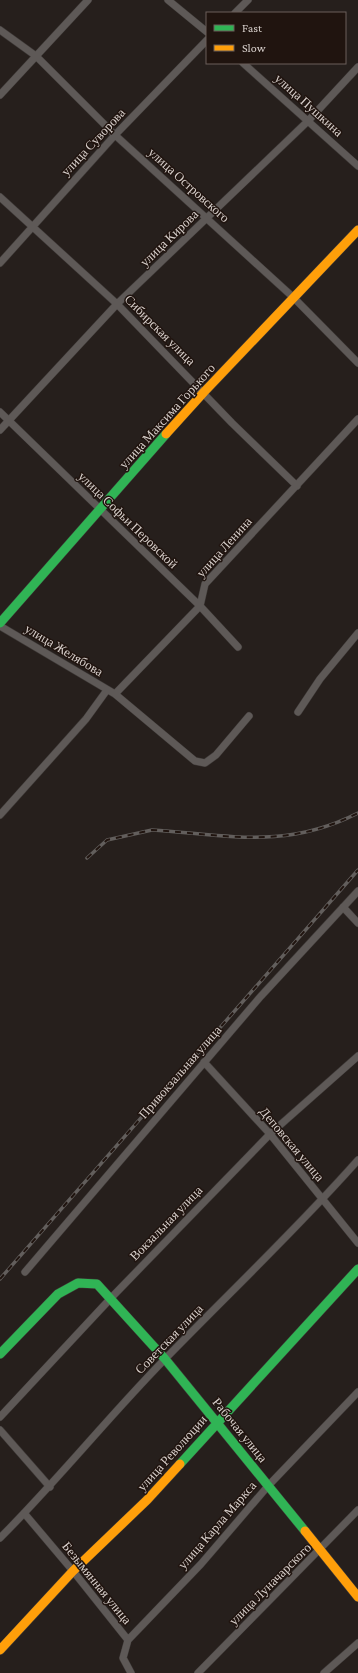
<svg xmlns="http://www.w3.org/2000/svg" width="358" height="1673" viewBox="0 0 358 1673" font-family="'Crimson Pro',serif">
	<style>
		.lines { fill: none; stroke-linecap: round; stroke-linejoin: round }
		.street-casing { stroke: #3e3937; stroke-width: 8 }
		.fast-casing { stroke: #3e3937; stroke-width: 10 }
		.slow-casing { stroke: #3e3937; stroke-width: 10 }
		.street { stroke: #5e5957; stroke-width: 7 }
		.fast { stroke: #30b455; stroke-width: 9 }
		.slow { stroke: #ff9f0a; stroke-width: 9 }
		.rail-casing { stroke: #625e5c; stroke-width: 3.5 }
		.rail { stroke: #20140f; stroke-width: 2; stroke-dasharray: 6; stroke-linecap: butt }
		.labels { text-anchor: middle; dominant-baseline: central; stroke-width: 3; stroke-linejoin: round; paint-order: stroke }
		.street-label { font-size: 13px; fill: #d8d0cc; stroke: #20140f }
	</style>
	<rect width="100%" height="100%" fill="#261f1c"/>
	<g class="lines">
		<!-- street casing -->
		<g class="street-casing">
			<path id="street" d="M168 0 207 32
				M235 13 248 0
				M0 30 36 56 115 135 294 298 358 363
				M243 63 358 166
				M0 95 88 0
				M0 197 117 304 232 423 297 486
				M0 263 115 135 207 40
				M0 412 200 606 238 647
				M0 430 117 304 308 121 358 67
				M0 626 115 694 195 761 205 763 216 755 249 716
				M115 694 200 606 205 584 358 419
				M298 712 320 679 358 633
				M0 815 86 719 107 690
				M343 907 358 923
				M204 1062 270 1134 358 1243
				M25 1272 261 996 358 891
				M0 1417 111 1298 270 1134 358 1056
				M0 1430 50 1487
				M24 1513 73 1571 128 1640 123 1658 131 1673
				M0 1538C58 1480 109 1416 166 1358 230 1292 297 1229 358 1160
				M128 1640 201 1564 268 1486 358 1392
				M198 1673 358 1510
				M324 1673 358 1643"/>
		</g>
		<!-- fast casing -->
		<g class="fast-casing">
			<path id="fast" d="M0 623 166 434
				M0 1354 58 1294 78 1283 97 1284 165 1359 305 1531
				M180 1464 358 1269"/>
		</g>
		<!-- slow casing -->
		<g class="slow-casing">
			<path id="slow" d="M166 434 204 392 358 230
				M305 1531 358 1597
				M0 1650 73 1571 147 1500 180 1464"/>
		</g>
		<!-- street -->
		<use href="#street" class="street"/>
		<!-- fast -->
		<use href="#fast" class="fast"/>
		<!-- slow -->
		<use href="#slow" class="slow"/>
		<!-- rail casing -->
		<g class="rail-casing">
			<path id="rail" d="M87 858 107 840 152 830C229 835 285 850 358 813
				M0 1279 358 870"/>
		</g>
		<!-- rail -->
		<use href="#rail" class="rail"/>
	</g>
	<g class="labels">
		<!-- street labels -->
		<g class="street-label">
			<text transform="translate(309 105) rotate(42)">улица Пушкина</text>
			<text transform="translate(93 142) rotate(-47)">улица Суворова</text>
			<text transform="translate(189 185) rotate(42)">улица Островского</text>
			<text transform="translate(169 238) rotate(-44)">улица Кирова</text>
			<text transform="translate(160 330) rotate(45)">Сибирская улица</text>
			<text transform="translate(167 416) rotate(-48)">улица Максима Горького</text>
			<text transform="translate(128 520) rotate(44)">улица Софьи Перовской</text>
			<text transform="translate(224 547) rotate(-48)">улица Ленина</text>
			<text transform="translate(64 650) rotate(31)">улица Желябова</text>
			<text transform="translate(180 1072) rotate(-49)">Привокзальная улица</text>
			<text transform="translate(292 1144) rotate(50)">Деповская улица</text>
			<text transform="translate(166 1223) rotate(-46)">Вокзальная улица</text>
			<text transform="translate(169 1339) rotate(-46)">Советская улица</text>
			<text transform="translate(240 1430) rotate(51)">Рабочая улица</text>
			<text transform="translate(172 1453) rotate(-48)">улица Революции</text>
			<text transform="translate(217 1525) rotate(-49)">улица Карла Маркса</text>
			<text transform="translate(97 1583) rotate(51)">Безымянная улица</text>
			<text transform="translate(270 1584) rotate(-45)">улица Луначарского</text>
		</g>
	</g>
	<!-- legend -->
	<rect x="206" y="12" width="140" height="52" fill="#20140f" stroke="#6a5f5b"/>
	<rect x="214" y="25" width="20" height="6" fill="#30b455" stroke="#6a5f5b"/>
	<text x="242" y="32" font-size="12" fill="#d8d0cc">Fast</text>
	<rect x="214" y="45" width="20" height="6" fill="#ff9f0a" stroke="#6a5f5b"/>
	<text x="242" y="52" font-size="12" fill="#d8d0cc">Slow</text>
</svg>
